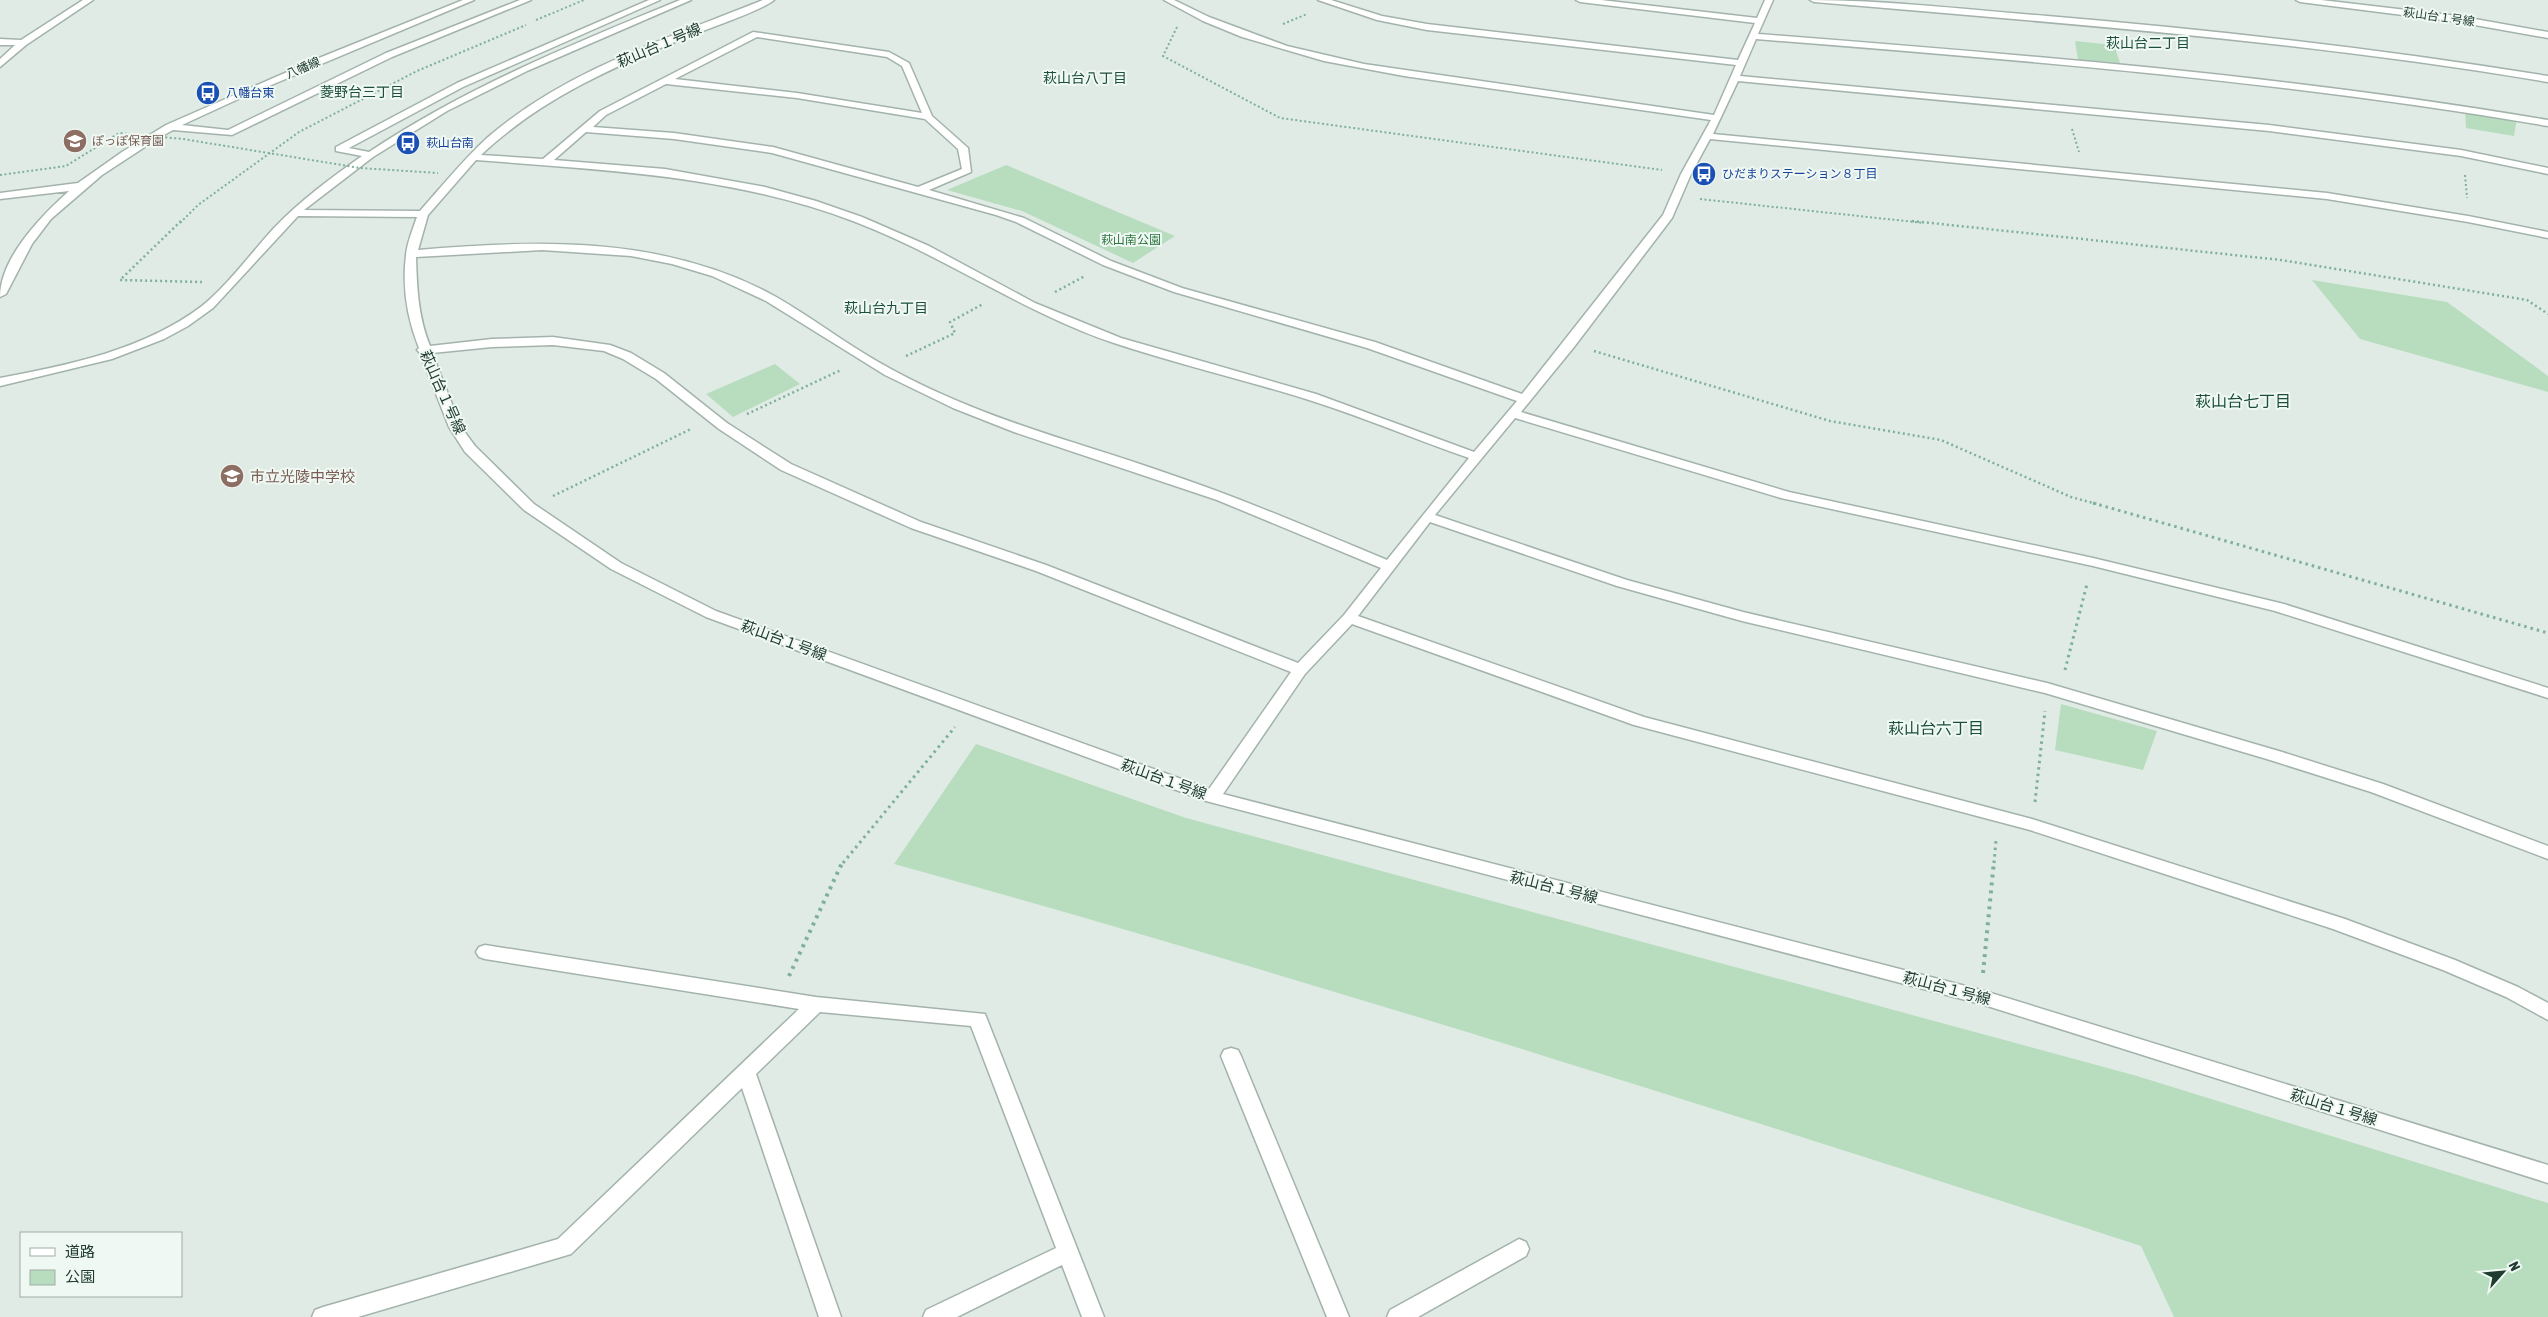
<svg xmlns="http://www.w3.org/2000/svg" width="2548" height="1317" viewBox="0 0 2548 1317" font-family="'Asap Condensed','Noto Sans JP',sans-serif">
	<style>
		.green { fill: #b7ddbe }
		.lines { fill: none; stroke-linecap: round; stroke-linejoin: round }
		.minor-casing { stroke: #a3b3ab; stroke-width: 3 }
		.path-far3 { stroke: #7fb09b; stroke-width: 2; stroke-dasharray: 2 2.5; stroke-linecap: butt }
		.path-far2 { stroke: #7fb09b; stroke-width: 2.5; stroke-dasharray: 2 3; stroke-linecap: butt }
		.path-far1 { stroke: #7fb09b; stroke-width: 3; stroke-dasharray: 2.5 4; stroke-linecap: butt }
		.path { stroke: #7fb09b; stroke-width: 4; stroke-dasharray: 3 5; stroke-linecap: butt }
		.minor { fill: #fff; fill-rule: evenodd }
		.path-bridge { stroke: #7fb09b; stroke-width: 2; stroke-dasharray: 2 2.5; stroke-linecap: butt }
		.labels { text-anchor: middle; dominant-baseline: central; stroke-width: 4; stroke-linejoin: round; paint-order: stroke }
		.far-street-label { font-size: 12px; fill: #203c31; stroke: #f0f8f3 }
		.far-transit-label { font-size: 12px; fill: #164399; stroke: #f0f8f3; text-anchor: start }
		.far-education-label { font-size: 12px; fill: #785e54; stroke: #f0f8f3; text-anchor: start }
		.far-park-label { font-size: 12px; fill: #29743e; stroke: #f0f8f3 }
		.far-neighbourhood-label { font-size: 14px; fill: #1b4e3d; stroke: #f0f8f3 }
		.street-label { font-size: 15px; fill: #203c31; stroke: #f0f8f3 }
		.education-label { font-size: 15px; fill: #785e54; stroke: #f0f8f3; text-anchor: start }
		.neighbourhood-label { font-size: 16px; fill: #1b4e3d; stroke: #f0f8f3 }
	</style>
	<rect width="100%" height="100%" fill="#e0ebe5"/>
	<!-- green -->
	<path class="green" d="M2075 41 2114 45 2120 63 2078 60Z
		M2465 110 2517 118 2514 136 2466 128Z
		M1006 165 1175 236 1133 263 1022 211 947 190Z
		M2312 280 2447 302 2548 376V392L2360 339Z
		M775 364 800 384 733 417 706 394Z
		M2061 704 2157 731 2143 770 2055 750Z
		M976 744 1186 818 2137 1076 2548 1203V1317H2174L2141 1246C1727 1112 1313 980 894 864Z"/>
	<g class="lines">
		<!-- minor casing -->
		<g class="minor-casing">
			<path id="minor" d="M83 0H93L26 45 0 67V59L15 45H0V39L21 40Z
				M463 0H474L245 96 182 125 228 130 386 53 520 0H531L392 57 232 135 173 130 157 139 102 175 51 219 32 244 6 294 0 297C0 258 41 216 69 191L0 199V193L78 183 122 152 166 125 319 58Z
				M649 0H660L463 87 349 148 369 152C466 87 573 44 680 0H691L527 71 447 111 373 157 304 210 420 211C442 186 463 160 487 138 565 70 669 38 763 0H774C761 11 706 29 687 37 613 67 540 99 481 155L543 159 600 111 753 32 889 52 909 63 932 116 968 148 971 172 929 190 1024 218 1111 261 1182 288 1375 342 1522 394 1663 215 1681 174 1711 120 1404 76 1324 61 1242 37 1203 21 1164 0H1174L1209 17 1287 46 1364 64 1714 115 1736 65 1427 30 1377 20 1318 0H1331L1382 16 1427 24 1738 60 1755 23 1580 2 1576 0H1601L1757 18 1765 0H1773L1758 34C2023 55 2286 75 2548 120V126C2286 81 2021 60 1756 39L1740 76 2269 125 2461 150 2548 168V174L2461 156 2269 131 1738 81 1713 134 2327 193 2468 216 2548 232V238L2468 222 2327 199 1710 139 1691 174 1672 218 1574 347 1521 412 1789 492 2093 558 2284 604 2548 688V698L2275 611 2093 566 1781 498 1515 418 1435 515 1627 580 1743 612 2047 683 2282 752 2383 784 2548 846V859L2371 792 2270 760 2045 693 1742 621 1617 586 1430 522 1358 616 1644 717 2032 819 2345 919 2455 960 2518 987 2548 1003V1020L2506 997 2443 970 2333 929 2030 830 1634 725 1352 624 1305 674 1223 794 1981 990 2548 1165V1183L1981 1004 1206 801 706 617 611 569 524 510 465 452 449 427 420 353 417 350 419 348C407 318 402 287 406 255 407 243 413 229 417 217L298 216 213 308 188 326 164 339 112 359 0 386V378C69 365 144 350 202 306 227 286 252 252 274 228 301 200 331 178 362 156L336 151V147L457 83ZM757 37 887 57 902 66 922 113 797 93 675 79ZM666 84 797 98 925 119 958 149 962 169 918 187 773 147 674 133 593 127 606 115ZM586 132 674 139 772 153 996 215 1016 222 1103 265 1174 292 1367 348 1517 401 1474 452 1316 394 1121 338 1035 303 929 246 862 217 816 201 765 187 665 169 554 160ZM476 160C603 170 732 175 853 221 943 255 1022 312 1114 343 1177 364 1242 379 1306 399 1361 416 1414 439 1469 458L1387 560C1315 530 1243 499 1169 474 1104 451 1036 433 972 407 935 392 899 375 865 354 830 333 796 306 759 288 652 236 533 240 418 250L428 215ZM542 250 631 256 672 264 712 276 766 301 885 375 953 408 1014 432 1217 500 1381 568 1344 615 1298 663 1046 565 921 522 791 464 727 423 664 373 631 353 610 345 553 337 492 339 430 346C418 316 417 289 416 257ZM553 345 604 351 623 359 656 379 719 429 781 470 911 528 1036 571 1291 672 1209 789 716 611 621 563 534 504 475 446 461 427 432 353 492 347Z
				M1810 0C1889 0 1968 10 2047 16 2215 30 2382 49 2548 76V82C2305 41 2060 23 1814 2Z
				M2296 0H2321L2458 16 2548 32V38L2458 22 2300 2Z
				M485 945 816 997 985 1014 1104 1317H1082L1062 1265 957 1317H923L926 1310 1056 1248 971 1026 820 1012 756 1074 841 1317H819L742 1088 571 1254 358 1317H312L315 1310 323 1307 558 1239 799 1009 485 959 479 957 476 952 479 947Z
				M1231 1048 1238 1050 1241 1056 1349 1317H1327L1221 1056 1224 1050Z
				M1519 1239 1526 1242 1529 1249 1526 1256 1418 1317H1387L1390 1310Z"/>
		</g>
		<!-- path-far3 -->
		<path class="path-far3" d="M536 20 584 0
			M1283 24 1307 14
			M1177 27 1163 56 1280 118 1662 170
			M2072 129 2079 152
			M2465 175 2467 198
			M1700 199 1924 223
			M180 223 198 205 299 132 417 71 526 25"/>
		<!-- path-far2 -->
		<path class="path-far2" d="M181 221 120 280 202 282
			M1912 221 2281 260 2527 300 2548 314
			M1055 292 1085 276
			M1594 351 1830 421 1941 440 2071 497 2097 504
			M906 356 955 333 950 322 983 304
			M747 414 841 370
			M553 496 691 429"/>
		<!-- path-far1 -->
		<path class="path-far1" d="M2093 503 2548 633
			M2065 670 2087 584
			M2035 802 2045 711
			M843 863 955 727
			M1994 863 1996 840"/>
		<!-- path -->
		<path class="path" d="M1983 973 1994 861
			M789 976 843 861"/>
		<!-- minor -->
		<use href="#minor" class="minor"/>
		<!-- path-bridge -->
		<path class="path-bridge" d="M0 175 66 166 119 133 183 139 360 168 438 173"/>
	</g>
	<!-- icons -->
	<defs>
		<g id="bus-disc" transform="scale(1.25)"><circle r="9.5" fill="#1a4fb4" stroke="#f0f8f3"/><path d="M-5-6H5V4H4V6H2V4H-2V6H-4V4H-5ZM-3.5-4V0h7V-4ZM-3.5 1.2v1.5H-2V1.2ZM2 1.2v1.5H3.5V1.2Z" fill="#fff"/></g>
		<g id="school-disc" transform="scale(1.25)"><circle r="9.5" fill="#8d6e63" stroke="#f0f8f3"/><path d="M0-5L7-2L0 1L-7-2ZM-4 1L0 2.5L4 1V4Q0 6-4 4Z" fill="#fff"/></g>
	</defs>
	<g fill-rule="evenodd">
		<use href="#bus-disc" x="208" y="93"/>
		<use href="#school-disc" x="75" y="141"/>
		<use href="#bus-disc" x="408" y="143"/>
		<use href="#bus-disc" x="1704" y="174"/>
		<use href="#school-disc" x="232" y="476"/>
	</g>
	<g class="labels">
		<!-- far-street labels -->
		<g class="far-street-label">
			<text transform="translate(2439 17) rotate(8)">萩山台１号線</text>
			<text transform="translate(303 68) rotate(-23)">八幡線</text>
		</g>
		<!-- far-transit labels -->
		<g class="far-transit-label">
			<text x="226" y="93">八幡台東</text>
			<text x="426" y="143">萩山台南</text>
			<text x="1722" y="174">ひだまりステーション８丁目</text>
		</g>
		<!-- far-education labels -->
		<g class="far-education-label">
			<text x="92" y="141">ぽっぽ保育園</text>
		</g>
		<!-- far-park labels -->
		<g class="far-park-label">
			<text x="1131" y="240">萩山南公園</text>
		</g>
		<!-- far-neighbourhood labels -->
		<g class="far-neighbourhood-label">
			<text x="2148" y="43">萩山台二丁目</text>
			<text x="1085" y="78">萩山台八丁目</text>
			<text x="362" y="92">菱野台三丁目</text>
			<text x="886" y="308">萩山台九丁目</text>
		</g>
		<!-- street labels -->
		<g class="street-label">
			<text transform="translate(659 45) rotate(-23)">萩山台１号線</text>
			<text transform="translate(443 392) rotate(66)">萩山台１号線</text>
			<text transform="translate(784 640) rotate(20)">萩山台１号線</text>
			<text transform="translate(1164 779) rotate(20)">萩山台１号線</text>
			<text transform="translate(1554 887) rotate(14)">萩山台１号線</text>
			<text transform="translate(1947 988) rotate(15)">萩山台１号線</text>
			<text transform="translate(2334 1107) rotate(17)">萩山台１号線</text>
		</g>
		<!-- education labels -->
		<g class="education-label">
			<text x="250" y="476">市立光陵中学校</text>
		</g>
		<!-- neighbourhood labels -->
		<g class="neighbourhood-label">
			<text x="2243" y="401">萩山台七丁目</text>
			<text x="1936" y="728">萩山台六丁目</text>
		</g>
	</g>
	<!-- legend -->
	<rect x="20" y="1232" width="162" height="65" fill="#f0f8f3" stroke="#9dada5"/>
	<rect x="30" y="1248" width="25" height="8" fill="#ffffff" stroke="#9dada5"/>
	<text x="65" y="1257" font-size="15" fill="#203c31">道路</text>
	<rect x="30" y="1270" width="25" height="15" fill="#b7ddbe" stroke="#9dada5"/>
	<text x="65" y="1282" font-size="15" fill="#203c31">公園</text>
	<!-- north arrow -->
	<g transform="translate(2503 1272) rotate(63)" stroke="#f0f8f3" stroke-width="4" paint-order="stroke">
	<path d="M0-4L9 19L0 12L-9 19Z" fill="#203c31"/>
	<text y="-8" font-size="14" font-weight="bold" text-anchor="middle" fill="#203c31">N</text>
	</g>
</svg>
